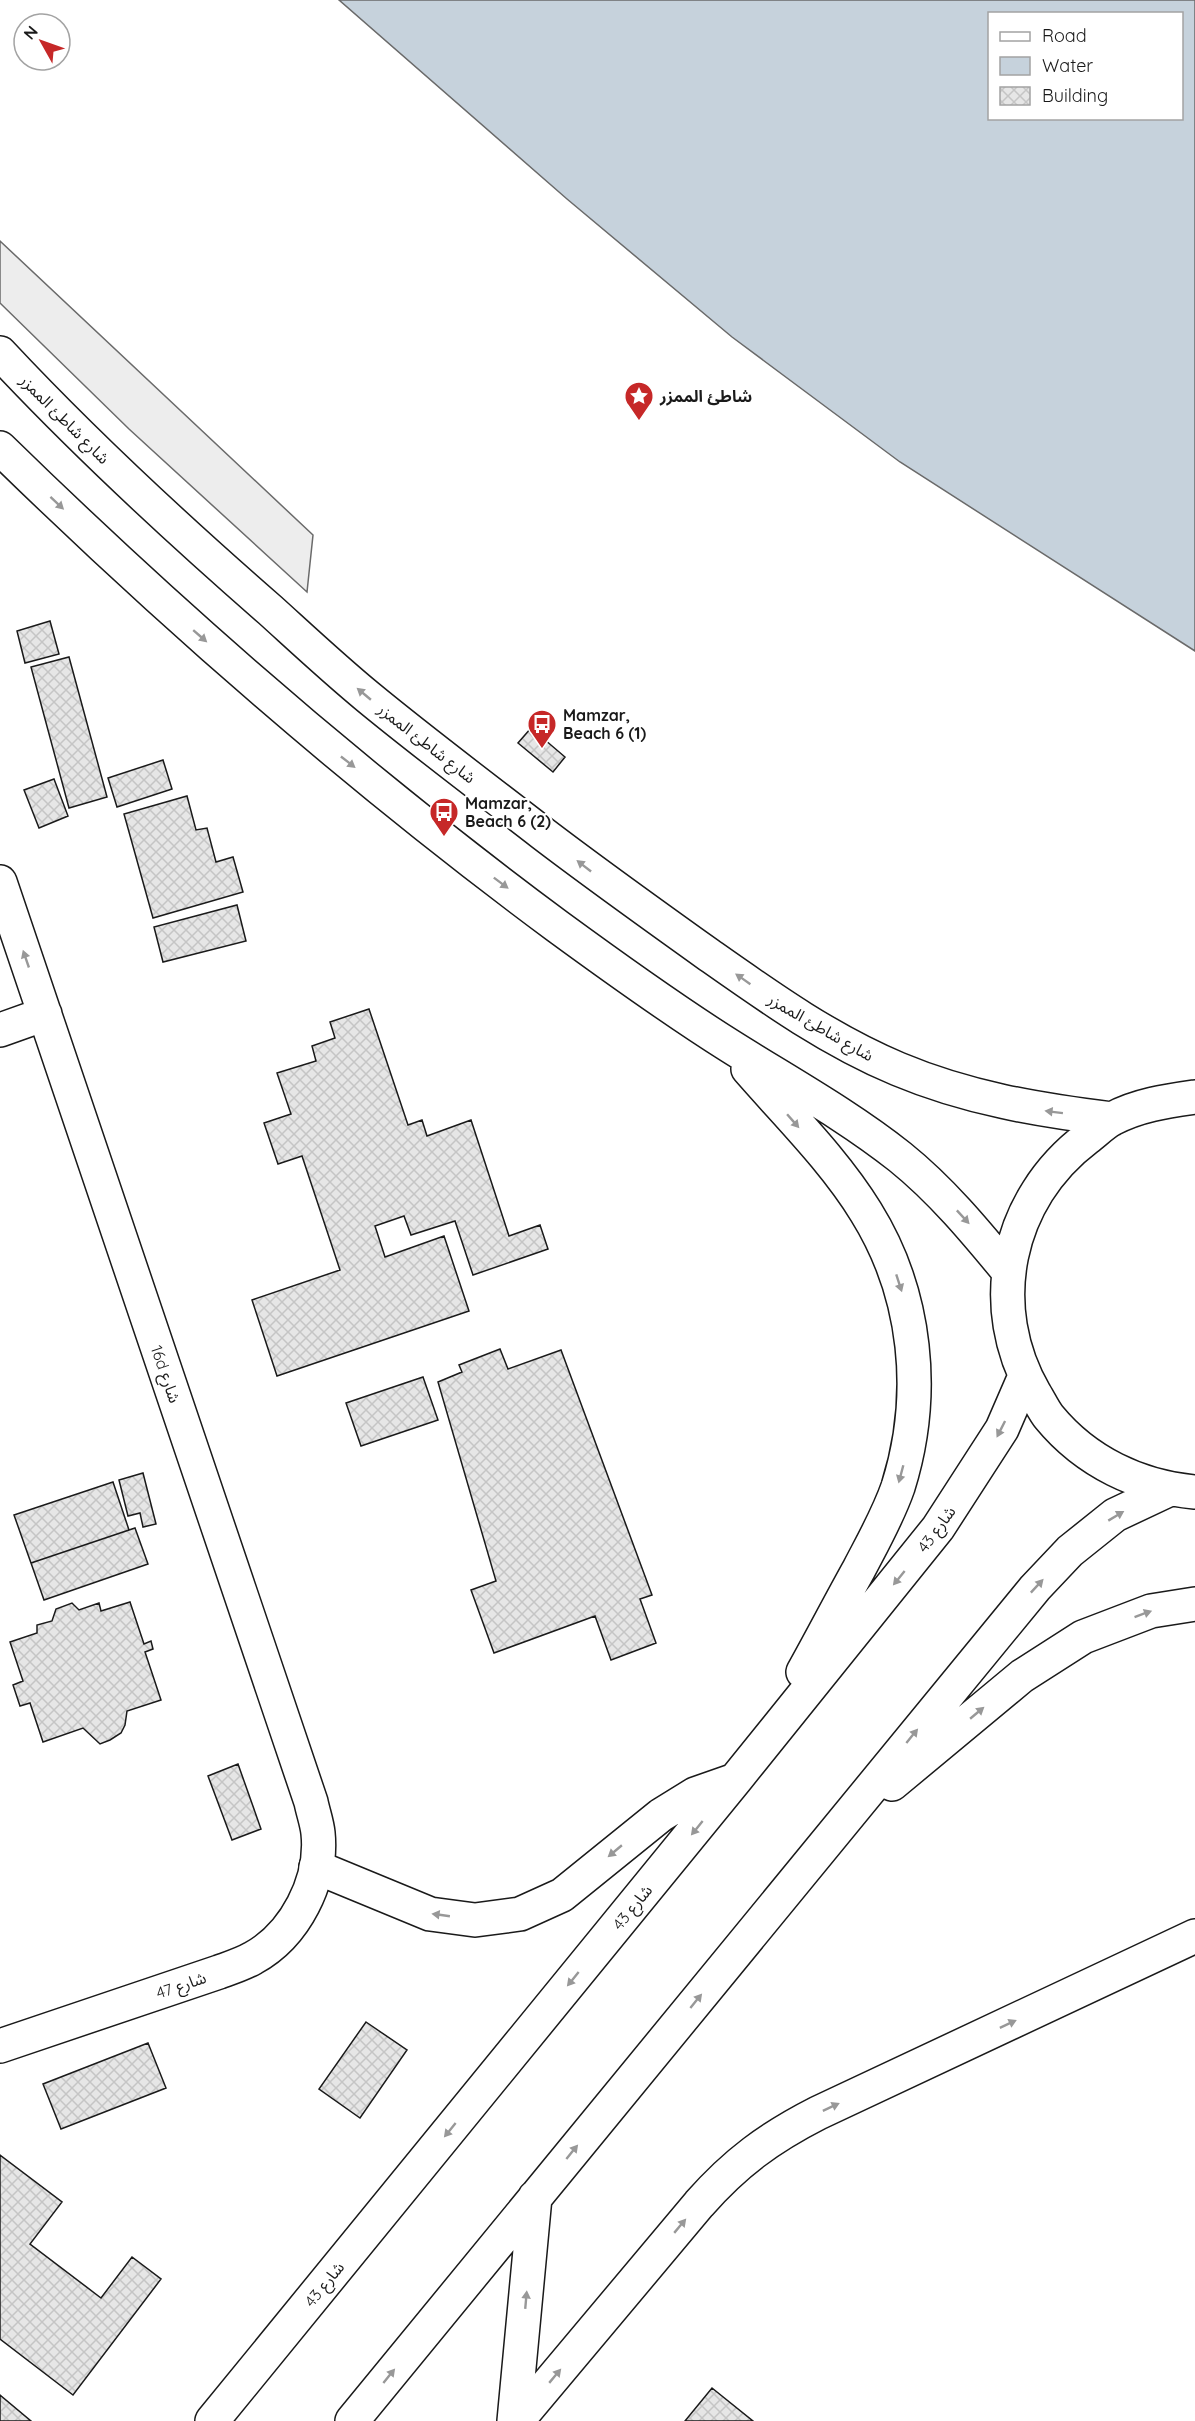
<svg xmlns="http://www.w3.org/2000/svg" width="1195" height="2421" viewBox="0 0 1195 2421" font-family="Quicksand,'Noto Sans Arabic',sans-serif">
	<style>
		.parking { fill: #ededed; stroke: #6a6a6a; stroke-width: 1.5 }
		.water { fill: #c6d2dc; stroke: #6a6a6a; stroke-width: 1.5; fill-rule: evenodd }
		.building { fill: url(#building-cross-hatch); stroke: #1a1a1a; stroke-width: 1.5 }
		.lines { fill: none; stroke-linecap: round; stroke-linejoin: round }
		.minor-casing { stroke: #1a1a1a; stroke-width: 36 }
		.secondary-casing { stroke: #1a1a1a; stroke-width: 36 }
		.minor { stroke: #fff; stroke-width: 33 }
		.secondary { stroke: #fff; stroke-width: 33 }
		.oneway { fill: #989898 }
		.labels { text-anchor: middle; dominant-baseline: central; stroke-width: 4.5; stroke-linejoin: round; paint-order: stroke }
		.poi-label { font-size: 16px; font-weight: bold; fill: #1a1a1a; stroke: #fff; text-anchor: start }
		.street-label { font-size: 16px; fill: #1a1a1a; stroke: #fff }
	</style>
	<defs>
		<pattern id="building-cross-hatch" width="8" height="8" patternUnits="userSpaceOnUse" patternTransform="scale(1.5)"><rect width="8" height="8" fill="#e6e6e6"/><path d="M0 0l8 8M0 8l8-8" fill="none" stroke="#c5c5c5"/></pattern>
	</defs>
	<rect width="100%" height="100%" fill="#fff"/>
	<!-- parking -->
	<path class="parking" d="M0 241 313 535 307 592 129 429 0 303Z"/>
	<!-- water -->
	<path class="water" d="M339 0H1195V651L900 462 732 337 567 199ZM990 14H1182V118H990Z"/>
	<!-- building -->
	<path class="building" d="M50 621 59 654 25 663 17 631Z
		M69 657 107 797 69 808 31 667Z
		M531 728 565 757 553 772 518 743Z
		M163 760 172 789 117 807 108 778Z
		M54 779 68 816 39 828 24 790Z
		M187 796 196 830 207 828 216 862 233 857 243 892 153 918 124 814Z
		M237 905 246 941 163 962 154 927Z
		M369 1009 408 1125 422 1120 427 1136 471 1120 509 1236 540 1225 548 1249 473 1275 455 1221 411 1235 404 1216 375 1226 385 1257 444 1236 469 1311 277 1376 252 1300 340 1270 302 1156 278 1164 264 1123 291 1114 277 1073 316 1061 312 1046 335 1038 330 1022Z
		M500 1349 508 1369 561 1350 652 1595 640 1599 656 1643 611 1660 595 1616 494 1653 471 1590 496 1581 438 1382 462 1372 459 1365Z
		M423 1377 438 1420 361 1446 346 1403Z
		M143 1473 156 1524 143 1527 140 1513 128 1516 119 1480Z
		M113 1482 129 1530 31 1563 14 1515Z
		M135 1528 148 1564 44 1600 31 1563Z
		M130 1602 144 1644 151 1641 153 1649 145 1652 161 1700 127 1711 125 1725 121 1733 110 1740 100 1744 83 1728 43 1742 30 1703 20 1706 13 1685 23 1681 10 1642 37 1633V1625L52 1621 56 1609 72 1603 79 1610 99 1603 101 1611Z
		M238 1764 261 1829 232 1840 208 1776Z
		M366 2022 407 2050 360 2118 319 2089Z
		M148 2043 166 2088 61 2129 43 2084Z
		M0 2155 62 2202 30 2244 101 2298 132 2257 161 2279 73 2395 0 2339Z
		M712 2388 753 2421H685Z
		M0 2395 31 2421H0Z"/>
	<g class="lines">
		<!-- minor casing -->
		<g class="minor-casing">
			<path id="minor" d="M0 882 311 1802C313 1812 317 1823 318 1833 323 1881 295 1935 253 1958 243 1964 230 1968 219 1972L0 2046
				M0 1030 45 1014
				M517 2421 699 2204C735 2163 769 2138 818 2113L1195 1936"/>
		</g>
		<!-- secondary casing -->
		<g class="secondary-casing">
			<path id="secondary" d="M0 353C85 444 176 528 270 610 302 639 334 669 368 697 425 744 484 788 542 833 597 875 653 915 709 955 770 998 829 1040 898 1069 967 1098 1038 1110 1112 1119
				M0 448C175 619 360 780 557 926 613 967 671 1009 730 1046 787 1082 847 1115 900 1157 941 1190 975 1231 1008 1271
				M748 1069C788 1115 834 1160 866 1212 917 1294 927 1395 898 1487 888 1516 873 1542 859 1569 840 1603 822 1638 803 1672
				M1195 1097C1167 1101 1138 1105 1112 1119 1103 1124 1095 1132 1087 1138 1006 1199 984 1307 1035 1394 1040 1402 1044 1411 1049 1417 1086 1462 1139 1487 1195 1492
				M892 1784 1022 1676 1083 1637 1151 1611 1195 1604
				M316 1867 430 1914 475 1920 520 1914 562 1895 661 1815 695 1794 735 1780
				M212 2421 736 1779 938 1528 1002 1429 1025 1376
				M352 2421 1035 1588 1070 1551 1115 1515 1168 1490
				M514 2421 535 2197"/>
		</g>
		<!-- minor -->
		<use href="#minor" class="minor"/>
		<!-- secondary -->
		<use href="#secondary" class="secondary"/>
	</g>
	<!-- one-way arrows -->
	<defs><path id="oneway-solid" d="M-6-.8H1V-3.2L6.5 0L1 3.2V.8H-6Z" transform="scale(1.5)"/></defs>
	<g class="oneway">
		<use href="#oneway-solid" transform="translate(57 503) rotate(43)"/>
		<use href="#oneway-solid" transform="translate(200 636) rotate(41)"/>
		<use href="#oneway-solid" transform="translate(364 694) rotate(-140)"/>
		<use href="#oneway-solid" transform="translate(348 762) rotate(38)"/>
		<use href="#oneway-solid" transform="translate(584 866) rotate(-142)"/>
		<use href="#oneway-solid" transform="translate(501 883) rotate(37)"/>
		<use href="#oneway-solid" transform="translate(26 959) rotate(-109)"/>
		<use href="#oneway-solid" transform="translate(743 979) rotate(-145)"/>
		<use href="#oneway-solid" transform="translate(1054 1112) rotate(-173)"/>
		<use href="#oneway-solid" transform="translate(793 1121) rotate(49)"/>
		<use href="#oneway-solid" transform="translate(963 1217) rotate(47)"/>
		<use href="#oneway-solid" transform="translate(899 1283) rotate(72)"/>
		<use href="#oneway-solid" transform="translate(1001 1429) rotate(117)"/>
		<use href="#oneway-solid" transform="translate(901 1474) rotate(105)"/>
		<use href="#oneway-solid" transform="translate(1116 1516) rotate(-31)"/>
		<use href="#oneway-solid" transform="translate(899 1578) rotate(129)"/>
		<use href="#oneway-solid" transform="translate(1037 1586) rotate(-47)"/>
		<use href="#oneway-solid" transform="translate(1143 1614) rotate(-20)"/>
		<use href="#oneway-solid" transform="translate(977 1713) rotate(-40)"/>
		<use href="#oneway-solid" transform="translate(912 1736) rotate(-51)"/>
		<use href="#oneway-solid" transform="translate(697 1828) rotate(129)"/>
		<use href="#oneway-solid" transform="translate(615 1851) rotate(140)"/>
		<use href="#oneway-solid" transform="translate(441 1915) rotate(-172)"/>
		<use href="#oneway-solid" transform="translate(573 1979) rotate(129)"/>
		<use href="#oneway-solid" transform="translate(696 2001) rotate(-51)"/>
		<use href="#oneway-solid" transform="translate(1008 2024) rotate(-25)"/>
		<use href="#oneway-solid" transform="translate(831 2107) rotate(-25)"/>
		<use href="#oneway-solid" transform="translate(450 2130) rotate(129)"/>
		<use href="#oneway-solid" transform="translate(572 2152) rotate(-51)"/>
		<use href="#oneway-solid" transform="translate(680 2226) rotate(-50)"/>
		<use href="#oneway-solid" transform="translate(526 2300) rotate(-85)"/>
		<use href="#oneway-solid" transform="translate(389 2376) rotate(-51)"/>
		<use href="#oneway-solid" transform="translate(555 2376) rotate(-50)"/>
	</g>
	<!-- icons -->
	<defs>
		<g id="sight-pin" transform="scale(1.5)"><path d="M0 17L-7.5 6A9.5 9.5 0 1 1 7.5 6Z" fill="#c62828" stroke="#fff"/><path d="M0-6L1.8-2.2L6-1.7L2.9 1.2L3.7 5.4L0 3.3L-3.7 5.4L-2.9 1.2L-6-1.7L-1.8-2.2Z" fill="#fff"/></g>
		<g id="bus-pin" transform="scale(1.5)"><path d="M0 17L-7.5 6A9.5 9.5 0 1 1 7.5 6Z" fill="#c62828" stroke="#fff"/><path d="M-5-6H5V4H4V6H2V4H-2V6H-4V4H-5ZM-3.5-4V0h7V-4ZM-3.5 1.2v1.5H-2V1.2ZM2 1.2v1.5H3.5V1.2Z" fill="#fff"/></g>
	</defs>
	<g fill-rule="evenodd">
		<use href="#sight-pin" x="639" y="396"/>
		<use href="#bus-pin" x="542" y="724"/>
		<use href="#bus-pin" x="444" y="812"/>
	</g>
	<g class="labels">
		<!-- poi labels -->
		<g class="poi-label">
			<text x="660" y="396">شاطئ الممزر</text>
			<text x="563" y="715">Mamzar,<tspan x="563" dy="18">Beach 6 (1)</tspan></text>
			<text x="465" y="803">Mamzar,<tspan x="465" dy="18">Beach 6 (2)</tspan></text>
		</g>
		<!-- street labels -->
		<g class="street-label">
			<text transform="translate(65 419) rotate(45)">شارع شاطئ الممزر</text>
			<text transform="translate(427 743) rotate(38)">شارع شاطئ الممزر</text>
			<text transform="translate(821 1027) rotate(30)">شارع شاطئ الممزر</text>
			<text transform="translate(166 1374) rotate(71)">16d شارع</text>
			<text transform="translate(936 1529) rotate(-54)">شارع 43</text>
			<text transform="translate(632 1907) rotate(-51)">شارع 43</text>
			<text transform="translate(181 1985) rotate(-19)">شارع 47</text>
			<text transform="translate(324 2284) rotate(-51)">شارع 43</text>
		</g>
	</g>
	<!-- legend -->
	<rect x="988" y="12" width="195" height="108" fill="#ffffff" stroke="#a3a3a3" stroke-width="1.5"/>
	<rect x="1000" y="32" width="30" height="9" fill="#ffffff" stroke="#a3a3a3" stroke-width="1.5"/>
	<text x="1042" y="42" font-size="18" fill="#1a1a1a">Road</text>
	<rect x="1000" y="57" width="30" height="18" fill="#c6d2dc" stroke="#a3a3a3" stroke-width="1.5"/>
	<text x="1042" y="72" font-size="18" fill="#1a1a1a">Water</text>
	<rect x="1000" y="87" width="30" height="18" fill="url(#building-cross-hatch)" stroke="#a3a3a3" stroke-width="1.5"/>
	<text x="1042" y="102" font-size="18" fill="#1a1a1a">Building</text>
	<!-- north arrow -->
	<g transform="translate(42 42) rotate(310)"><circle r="28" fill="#ffffff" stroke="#a3a3a3" stroke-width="1.5"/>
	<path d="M0-4.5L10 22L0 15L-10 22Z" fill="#c62828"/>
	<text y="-9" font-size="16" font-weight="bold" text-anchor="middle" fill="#1a1a1a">N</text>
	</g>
</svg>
